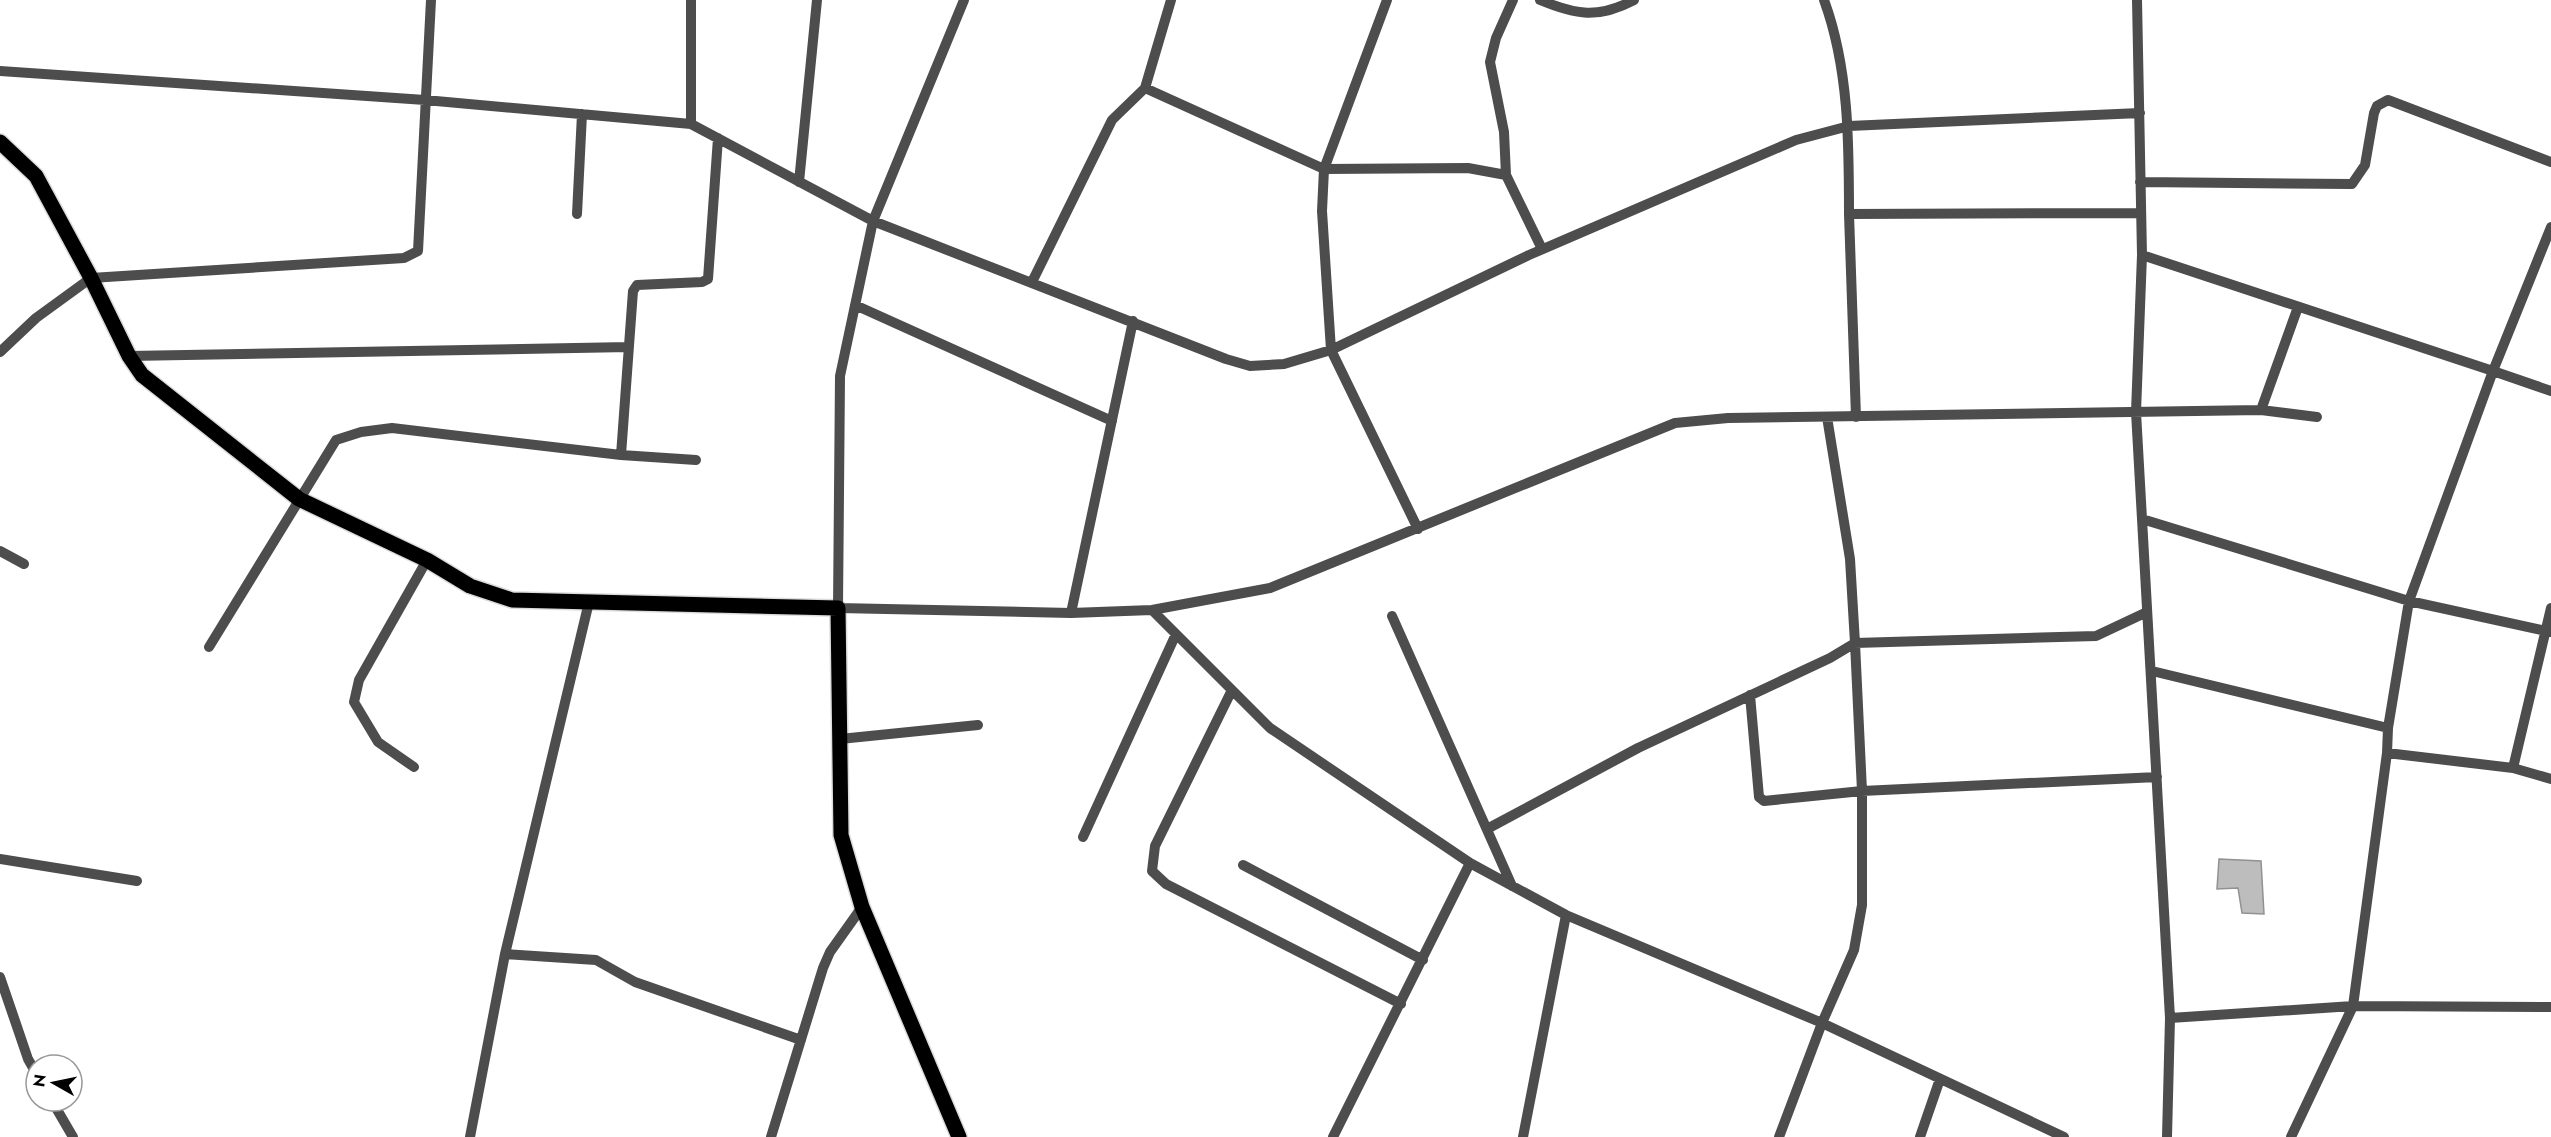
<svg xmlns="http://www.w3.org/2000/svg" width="2551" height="1137" viewBox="0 0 2551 1137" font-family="Jost,sans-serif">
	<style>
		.building { fill: #bdbdbd; stroke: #919191; stroke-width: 1.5 }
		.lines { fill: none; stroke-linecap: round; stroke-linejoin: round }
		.major-casing { stroke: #dbdbdb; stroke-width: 18 }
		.minor { stroke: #4d4d4d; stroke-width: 10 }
		.major { stroke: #000; stroke-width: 15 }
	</style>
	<rect width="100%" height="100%" fill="#fff"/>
	<!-- building -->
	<path class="building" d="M2219 859 2261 861 2264 914 2242 913 2238 888 2217 889Z"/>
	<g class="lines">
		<!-- major casing -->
		<g class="major-casing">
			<path id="major" d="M0 142 36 176 91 278 129 356 142 375 299 499 427 560 470 586 512 600 838 608 841 835 862 907 959 1137"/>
		</g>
		<!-- minor -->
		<path class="minor" d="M691 0V124L873 221 1226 359 1250 366 1284 364 1331 350 1529 255 1796 140 1849 126 2140 113
			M964 0 873 221 840 376 838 608 1071 613 1152 610 1270 588 1675 423 1728 418 2261 410 2298 307
			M1387 0 1324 169 1322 211 1331 350 1418 529
			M1540 0C1576 15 1598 19 1634 0
			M1824 0C1849 68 1849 143 1849 214
			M2137 0 2142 255 2136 412 2170 1018 2167 1137
			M0 71 425 100 691 124
			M1145 88 1324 169 1468 168 1506 175 1542 249
			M1506 175 1504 132 1490 62 1496 38 1513 0
			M799 182 817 0
			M2140 182 2352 184 2365 165 2374 113 2377 106 2388 100 2551 162
			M577 214 582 114
			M2142 255 2493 371 2551 227
			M1032 282 1112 120 1145 88 1171 0
			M855 305 1112 421
			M0 352 36 318 91 278 404 258 418 251 431 0
			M129 356 629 347
			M2261 410 2317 417
			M1827 417 1850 559 1855 643 2096 636 2147 612
			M1856 417 1849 214 2141 213
			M621 455 633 291 637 285 702 282 708 279 718 138
			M2142 519 2409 601 2551 632
			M0 551 24 564
			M1152 610 1270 728 1470 863 1566 915 1822 1023 2064 1137
			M1071 613 1133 321
			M1392 616 1512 886
			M209 647 336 440 361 432 392 428 621 455 696 460
			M2152 671 2388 728
			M1232 690 1155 846 1152 871 1166 884 1401 1004
			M1750 695 1759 797 1764 801 1862 791 2157 777
			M840 739 978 725
			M2387 753 2513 768 2551 608
			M414 767 378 742 354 702 359 680 427 560
			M2513 768 2551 779
			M1487 829 1638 748 1830 658 1855 643 1862 791V905L1854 950 1822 1023 1779 1137
			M1083 837 1176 634
			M0 859 137 881
			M1243 865 1423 960
			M505 954 596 960 635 982 801 1040
			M0 977 28 1059 36 1073
			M2170 1018 2353 1006 2551 1007
			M52 1101 73 1137
			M470 1137 505 954 589 602
			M771 1137 823 968 830 952 862 907
			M1333 1137 1470 863
			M1523 1137 1566 915
			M1920 1137 1940 1079
			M2291 1137 2353 1006 2387 753 2388 728 2409 601 2493 371 2551 391"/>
		<!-- major -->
		<use href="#major" class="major"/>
	</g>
	<!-- north arrow -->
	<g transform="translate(54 1083) rotate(279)"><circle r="28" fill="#ffffff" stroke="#999999" stroke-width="1.5"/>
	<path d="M0-4.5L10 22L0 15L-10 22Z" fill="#000000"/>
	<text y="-9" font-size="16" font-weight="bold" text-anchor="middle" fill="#000000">N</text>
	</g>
</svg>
